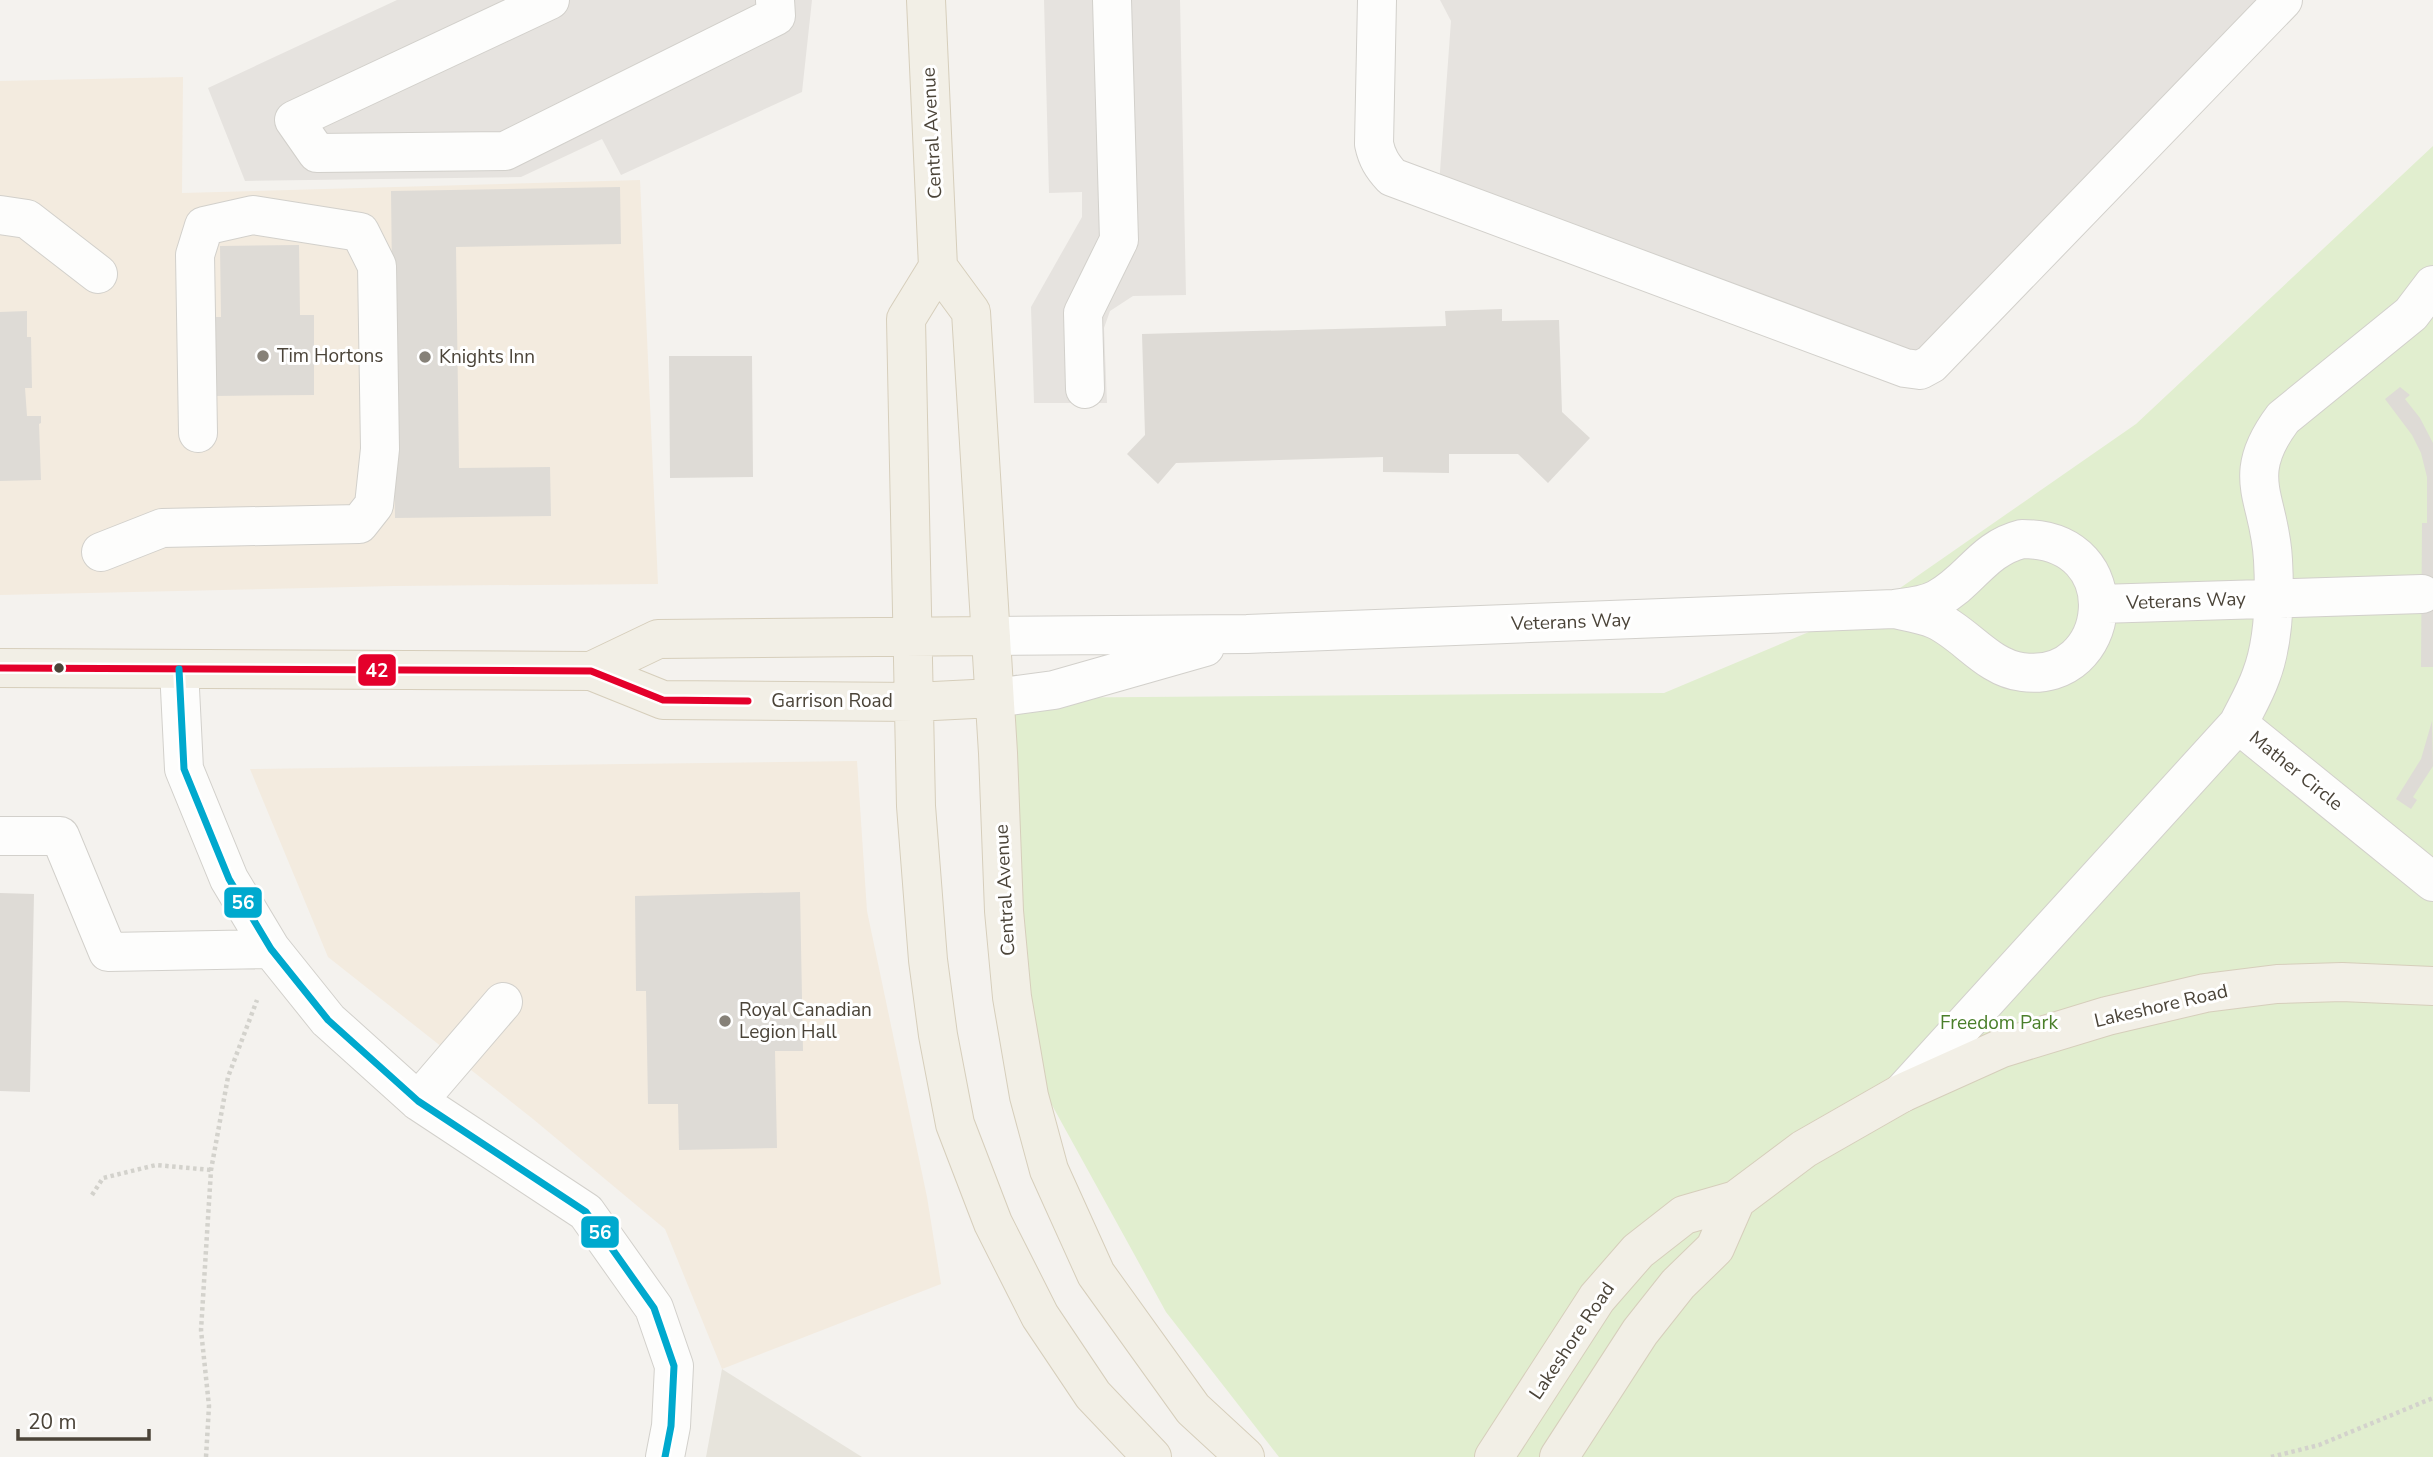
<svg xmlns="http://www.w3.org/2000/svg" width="2433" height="1457" viewBox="0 0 2433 1457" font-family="'Nunito Sans',sans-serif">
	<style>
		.residential { fill: #e7e4dc }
		.commercial { fill: #f3ebdf }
		.green { fill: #e1eecf }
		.parking { fill: #e6e3df }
		.building { fill: #dedbd6 }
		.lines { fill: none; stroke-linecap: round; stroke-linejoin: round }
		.minor-casing { stroke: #d2d0cb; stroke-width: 40 }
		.major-casing { stroke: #d6cebb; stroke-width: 40 }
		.path { stroke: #d3d2cc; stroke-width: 4.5; stroke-dasharray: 3.5 3.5; stroke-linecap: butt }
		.minor { stroke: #fdfdfc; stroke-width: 38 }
		.major { stroke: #f2efe6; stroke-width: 38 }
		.bus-1-casing { stroke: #fff; stroke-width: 12 }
		.bus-2-casing { stroke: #fff; stroke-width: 12 }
		.bus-1 { stroke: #e4002b; stroke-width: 7 }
		.bus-2 { stroke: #00a9ce; stroke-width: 7 }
		.poi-dot { fill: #868178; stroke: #fff; stroke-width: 2.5 }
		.bus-dot { fill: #4b4439; stroke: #fff; stroke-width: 2.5 }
		.labels { text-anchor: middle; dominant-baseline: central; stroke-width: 6; stroke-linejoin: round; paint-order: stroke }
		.street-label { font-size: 19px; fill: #4b4439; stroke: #fff }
		.poi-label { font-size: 19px; fill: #4b4439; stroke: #fff; text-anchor: start }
		.park-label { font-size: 19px; fill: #4a7f2a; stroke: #fff }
		.line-badge { stroke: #fff; stroke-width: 2.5 }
		.badge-label { font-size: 19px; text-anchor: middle; font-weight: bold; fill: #fff }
	</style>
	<rect width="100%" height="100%" fill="#f4f2ee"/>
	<!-- residential -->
	<path class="residential" d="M722 1369 862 1457H706Z"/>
	<!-- commercial -->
	<path class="commercial" d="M183 77 182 193 640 180 658 584 394 586 0 595V81Z
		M857 761 867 911 927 1197 941 1284 722 1369 665 1229 533 1119 328 957 250 769Z"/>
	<!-- green -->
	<path class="green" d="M2433 146V1457H1279L1166 1312 998 1007 1007 719 1017 698 1664 693 1880 602 2136 424Z"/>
	<!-- parking -->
	<path class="parking" d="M397 0H812L802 92 621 175 602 139 521 177 245 181 208 88Z
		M1044 0H1180L1186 295 1133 296 1110 311 1104 328 1107 403H1034L1031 307 1082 217V192L1049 193Z
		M1440 0H2265L1918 358 1439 185 1451 21Z"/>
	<!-- building -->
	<path class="building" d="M620 187 621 244 456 247 459 468 550 467 551 516 395 518 391 191Z
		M299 245 300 315H314V395L213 396 212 317H221L220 246Z
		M1502 309V321L1559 320 1562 412 1590 438 1548 483 1518 454H1449V473L1383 472V457L1176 463 1158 484 1127 454 1145 435 1142 334 1446 326 1445 311Z
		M27 311V337H31L32 388H25L27 416H41V423L39 424 41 480 0 481V312Z
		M669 356H752L753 477 670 478Z
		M2400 387 2410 395 2405 399 2420 418 2433 443V667H2421L2422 523H2427V477L2421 453 2412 435 2385 399Z
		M2432 721 2433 766 2413 797 2417 800 2411 809 2396 799 2421 759Z
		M800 892 803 1051H775L777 1148 679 1150 678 1104H648L646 991H636L635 896Z
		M0 893 34 894 30 1092 0 1091Z"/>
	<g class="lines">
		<!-- minor casing -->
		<g class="minor-casing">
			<path id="minor" d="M550 0 294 120 317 153 505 151 776 16 775 0
				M1377 0 1374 144C1377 158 1382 166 1392 177L1905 368 1920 370 1931 364 2283 0
				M0 215 27 219 98 274
				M1085 389 1083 313 1119 240 1112 0
				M2022 539C2133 539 2113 685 2022 672 1988 668 1966 634 1936 620 1923 614 1908 612 1894 609 1909 607 1924 606 1937 599 1971 581 1982 549 2022 539Z
				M101 552 162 528 359 524 374 505 380 449 377 266 360 232 253 215 204 226 195 255 198 433
				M2099 604 2422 594
				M991 636 1247 634 1894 609
				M179 669 184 769 229 879 271 949 328 1020 418 1101 586 1212 654 1308 674 1366 671 1426 665 1457
				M994 698 1054 690 1205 647
				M2238 724 2433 882
				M0 836H60L108 952 271 949
				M1902 1093 2238 724C2246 708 2255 693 2261 676 2274 642 2275 596 2273 560 2270 497 2238 478 2283 418L2411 314 2433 285
				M418 1101 503 1002"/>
		</g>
		<!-- major casing -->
		<g class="major-casing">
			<path id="major" d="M926 0 938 267 971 312 998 753 1004 911 1012 997 1029 1096 1049 1170 1096 1274 1193 1409 1245 1457
				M938 267 906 319 916 806 928 960 938 1035 955 1124 993 1223 1040 1316 1093 1395 1152 1457
				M0 668 591 671 663 700 914 702 994 698
				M591 671 658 639 991 636
				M1494 1457 1597 1298 1638 1251 1684 1215 1736 1200 1804 1149 1902 1093 2002 1048 2107 1016 2205 993 2277 984 2342 982 2433 986
				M1559 1457 1640 1332 1678 1284 1715 1248 1736 1200"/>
		</g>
		<!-- path -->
		<path class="path" d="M92 1195 103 1178 156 1165 211 1170
			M206 1457 209 1406 201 1330 211 1170 228 1077 257 1000
			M2271 1457 2319 1445 2433 1398"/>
		<!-- minor -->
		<use href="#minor" class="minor"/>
		<!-- major -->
		<use href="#major" class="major"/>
		<!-- bus-1 casing -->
		<g class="bus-1-casing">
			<path id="bus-1" d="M0 668 591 671 663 700 748 701"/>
		</g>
		<!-- bus-2 casing -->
		<g class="bus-2-casing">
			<path id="bus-2" d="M179 669 184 769 229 879 271 949 328 1020 418 1101 586 1212 654 1308 674 1366 671 1426 665 1457"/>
		</g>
		<!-- bus-1 -->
		<use href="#bus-1" class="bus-1"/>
		<!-- bus-2 -->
		<use href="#bus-2" class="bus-2"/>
	</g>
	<!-- markers -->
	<g class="poi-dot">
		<circle cx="263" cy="356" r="7"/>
		<circle cx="425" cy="357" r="7"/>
		<circle cx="725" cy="1021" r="7"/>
	</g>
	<circle class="bus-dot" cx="59" cy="668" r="6"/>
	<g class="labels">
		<!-- street labels -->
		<g class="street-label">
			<text transform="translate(932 133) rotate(-93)">Central Avenue</text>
			<text transform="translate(2186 601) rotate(-2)">Veterans Way</text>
			<text transform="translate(1571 622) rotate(-2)">Veterans Way</text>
			<text x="832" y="701">Garrison Road</text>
			<text transform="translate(2296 771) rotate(39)">Mather Circle</text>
			<text transform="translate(1005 890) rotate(-93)">Central Avenue</text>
			<text transform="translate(2161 1006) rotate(-13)">Lakeshore Road</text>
			<text transform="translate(1572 1341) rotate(-56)">Lakeshore Road</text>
		</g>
		<!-- poi labels -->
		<g class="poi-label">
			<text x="277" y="356">Tim Hortons</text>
			<text x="439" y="357">Knights Inn</text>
			<text x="739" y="1010">Royal Canadian<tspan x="739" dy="22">Legion Hall</tspan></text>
		</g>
		<!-- park labels -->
		<g class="park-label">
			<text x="1999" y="1023">Freedom Park</text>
		</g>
	</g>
	<g class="line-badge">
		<rect x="357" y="653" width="40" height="34" rx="7" fill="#e4002b"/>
		<rect x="223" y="886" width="40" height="33" rx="7" fill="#00a9ce"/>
		<rect x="580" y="1215" width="40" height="34" rx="7" fill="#00a9ce"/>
	</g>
	<g class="badge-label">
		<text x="377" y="677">42</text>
		<text x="243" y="909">56</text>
		<text x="600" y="1239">56</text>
	</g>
	<!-- scale -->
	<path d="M18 1429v10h131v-10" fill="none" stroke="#4b4439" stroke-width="3.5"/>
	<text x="28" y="1429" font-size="21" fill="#4b4439" stroke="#ffffff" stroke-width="5" paint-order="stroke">20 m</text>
</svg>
